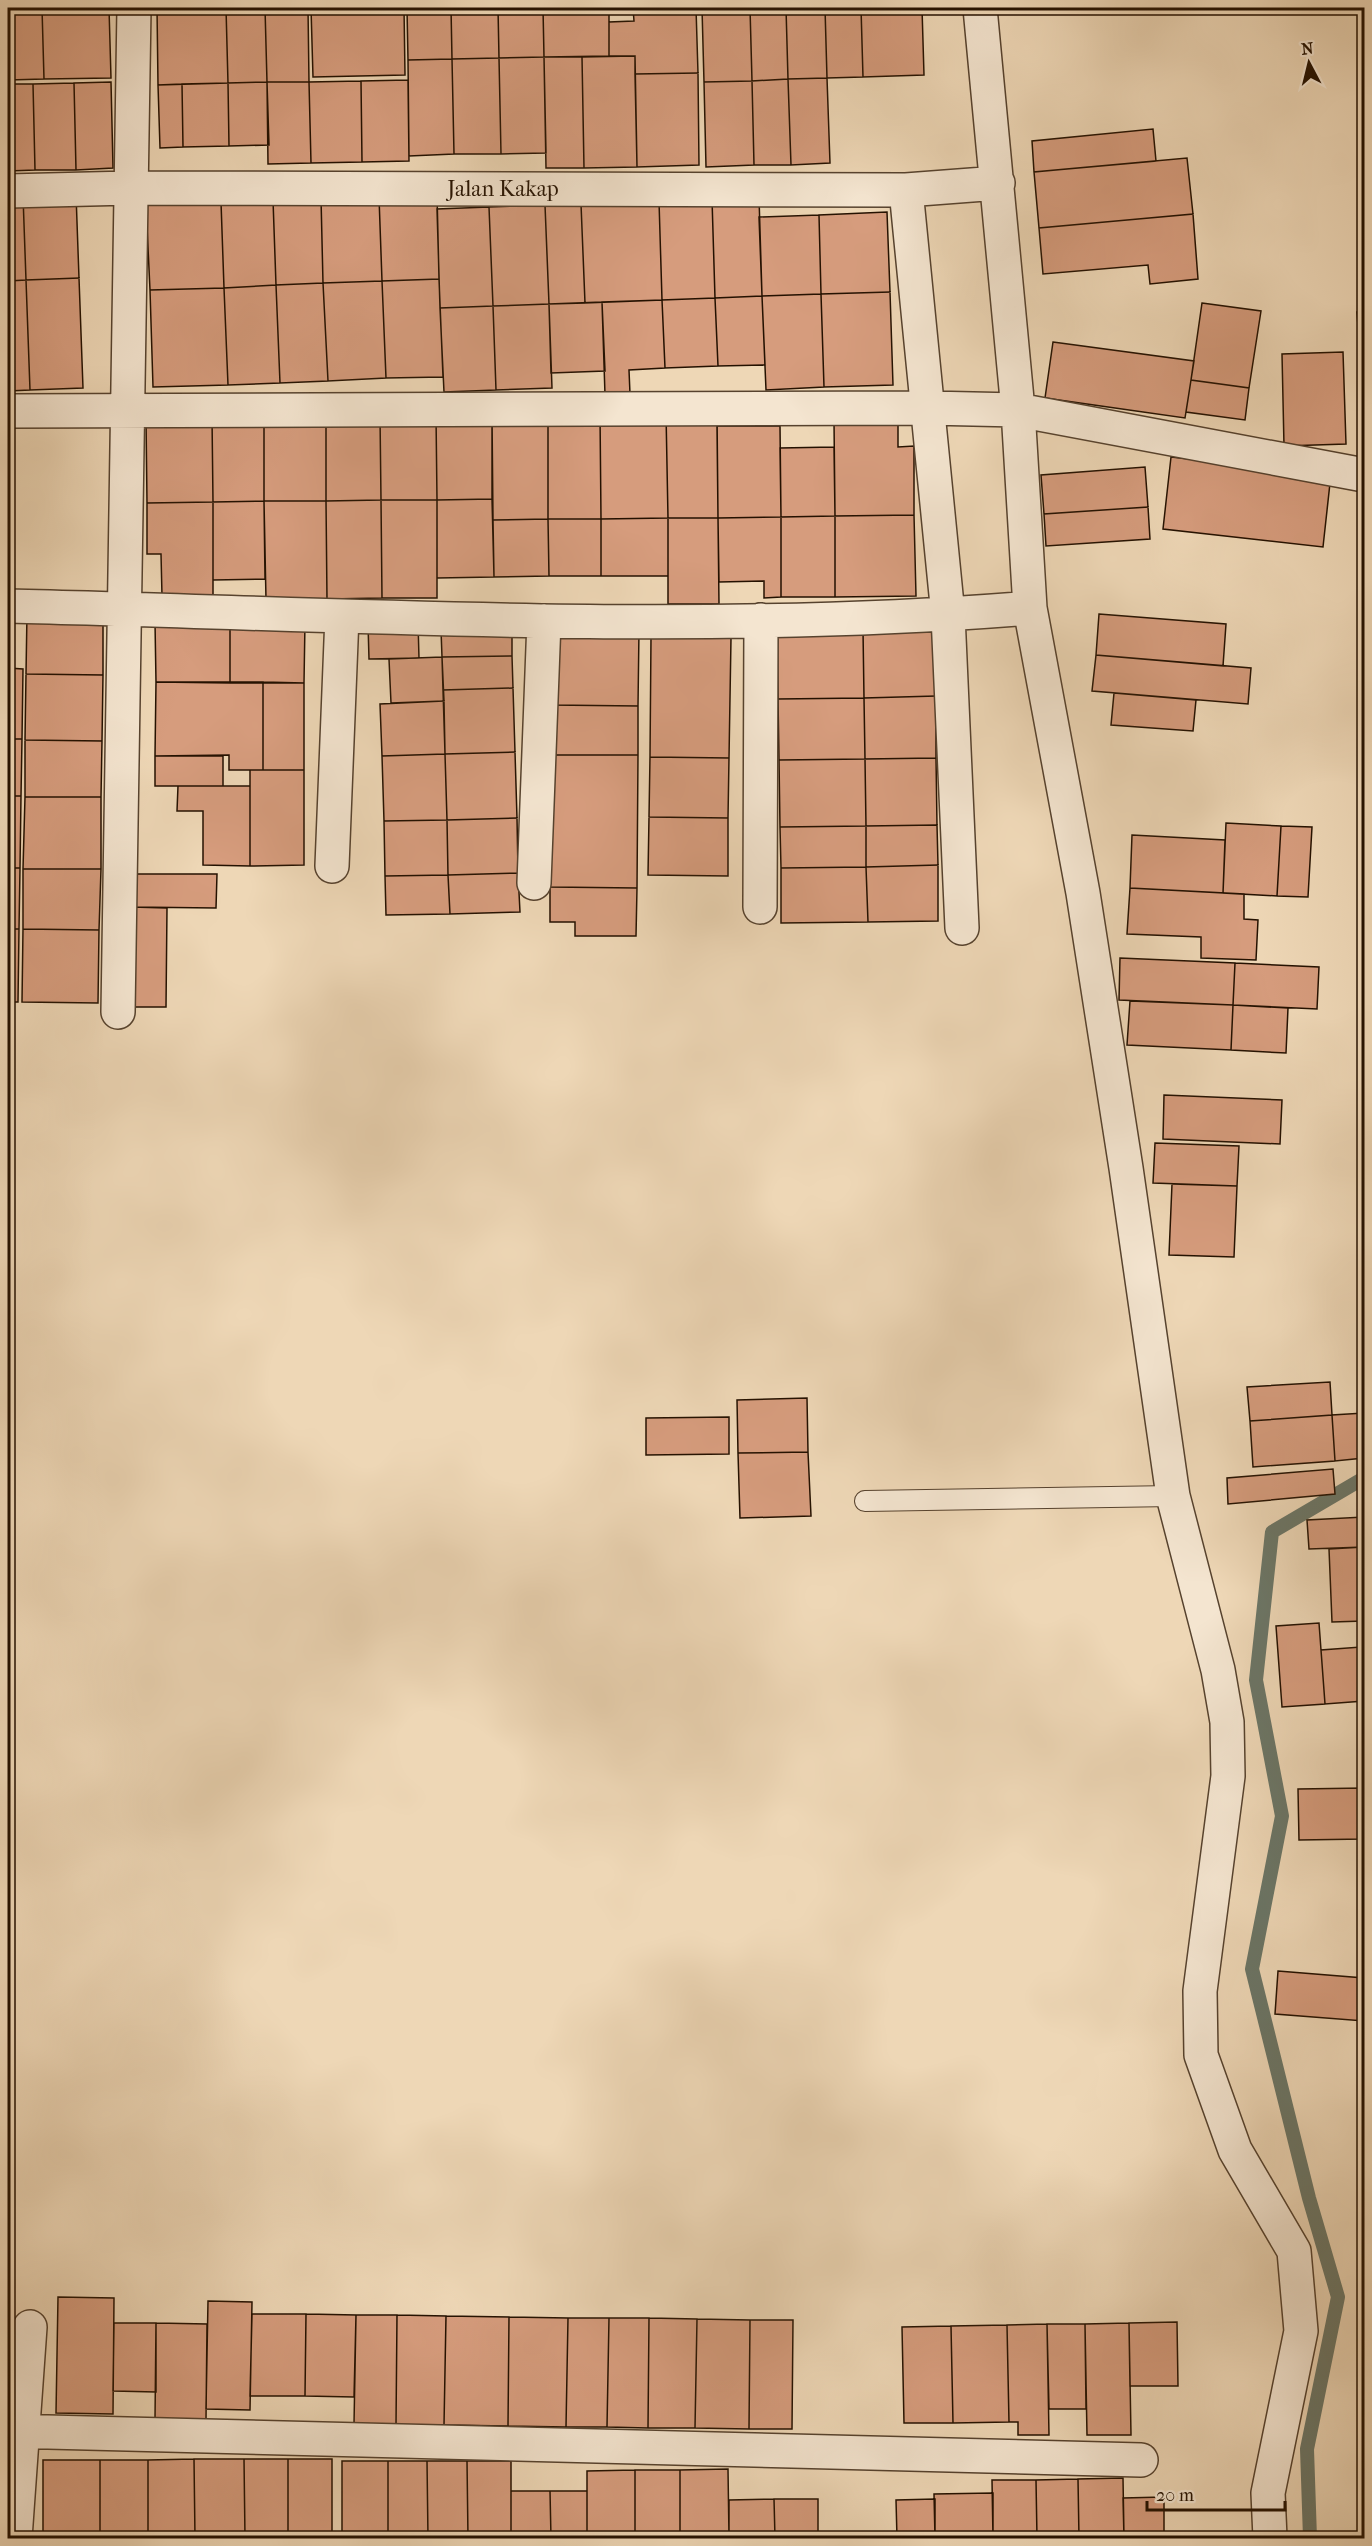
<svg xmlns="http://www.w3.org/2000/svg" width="1372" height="2546" viewBox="0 0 1372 2546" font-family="'IM FELL French Canon',serif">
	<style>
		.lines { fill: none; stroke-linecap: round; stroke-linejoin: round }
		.stream { stroke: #6b7667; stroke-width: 14 }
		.building { fill: #d69c7d; stroke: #241100; stroke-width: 1.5 }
		.service-casing { stroke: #56422e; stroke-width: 22 }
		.minor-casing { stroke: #56422e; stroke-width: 36 }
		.service { stroke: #f4e5d0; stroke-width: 20 }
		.minor { stroke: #f4e5d0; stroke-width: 33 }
		.labels { text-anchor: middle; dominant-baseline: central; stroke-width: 4.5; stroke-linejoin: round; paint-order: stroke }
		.street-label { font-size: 22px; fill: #241100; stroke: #f4e5d0 }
	</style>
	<rect width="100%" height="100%" fill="#eed7b6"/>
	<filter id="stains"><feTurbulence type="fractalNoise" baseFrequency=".00333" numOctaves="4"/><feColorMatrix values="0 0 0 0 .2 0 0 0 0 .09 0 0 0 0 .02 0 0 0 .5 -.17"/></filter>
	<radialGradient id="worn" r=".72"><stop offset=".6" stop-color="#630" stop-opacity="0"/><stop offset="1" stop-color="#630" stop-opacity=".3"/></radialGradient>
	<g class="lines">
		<!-- stream -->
		<path class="stream" d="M1310 2538 1307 2449 1338 2297 1309 2198 1252 1969 1282 1816 1256 1680 1272 1532 1364 1478"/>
	</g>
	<!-- building -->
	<path class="building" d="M8 8H42L44 79 8 80Z
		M42 8H109L111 78 44 79Z
		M157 8H226L228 83 158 85Z
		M226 8H265L267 82 228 83Z
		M265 8H308L309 82H267Z
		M311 8H404L405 75 313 77Z
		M407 8H451L452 59 408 60Z
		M451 8H498L499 58 452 59Z
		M498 8H543L544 57 499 58Z
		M543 8H609V56L544 57Z
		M633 8H696L698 73 635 74V56H609V22L634 21Z
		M702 8H750L752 81 704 82Z
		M750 8H786L788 79 752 81Z
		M786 8H825L827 78 788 79Z
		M825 8H861L863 77 827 78Z
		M861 8H922L924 75 863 77Z
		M635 56 637 167 584 168 582 57Z
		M544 57H582L584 168H546Z
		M544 57 546 153 501 154 499 58Z
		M499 58 501 154H454L452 59Z
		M452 59 454 154 409 156 408 60Z
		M698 73 699 165 637 167 635 74Z
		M827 78 830 163 791 165 788 79Z
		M788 79 791 165H754L752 81Z
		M408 80 409 161 362 162 361 81Z
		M361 81 362 162 311 163 309 82Z
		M752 81 754 165 706 167 704 82Z
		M111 82 113 168 76 170 74 83Z
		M267 82 269 145 229 146 228 83Z
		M267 82H309L311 163 268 164Z
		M74 83 76 170H35L33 84Z
		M228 83 229 146 183 147 182 84Z
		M8 84H33L35 170 8 171Z
		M182 84 183 147 160 148 158 85Z
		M1153 129 1156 161 1034 172 1032 141Z
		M1187 158 1193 214 1039 228 1034 172Z
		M76 194 79 278 26 280 23 196Z
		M437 194 439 279 382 281 379 197Z
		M23 196 26 280 8 281V197Z
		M379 197 382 281 323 283 321 198Z
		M759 197 762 296 715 298 712 199Z
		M321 198 323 283 276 285 273 200Z
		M712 199 715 298 662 300 659 201Z
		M273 200 276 285 224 288 221 202Z
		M659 201 662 300 585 303 581 204Z
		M221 202 224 288 150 290 146 205Z
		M581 204 585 303 549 304 545 205Z
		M545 205 549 304 493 306 489 207Z
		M489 207 493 306 440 308 437 209Z
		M887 212 890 292 821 294 819 215Z
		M1193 214 1198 279 1150 284 1148 265 1043 274 1039 228Z
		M819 215 821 294 762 296 759 217Z
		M79 278 83 388 30 390 26 280Z
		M439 279 443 377 386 378 382 281Z
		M26 280 30 390 8 391V281Z
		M382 281 386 378 328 381 323 283Z
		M323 283 328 381 280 383 276 285Z
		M276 285 280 383 228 385 224 288Z
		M224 288 228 385 153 387 150 290Z
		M890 292 893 385 824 387 821 294Z
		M821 294 824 387 766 390 762 296Z
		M762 296 765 365 718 366 715 298Z
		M715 298 718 366 665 368 662 300Z
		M662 300 665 368 629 370 630 394 605 395 602 302Z
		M602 302 605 371 551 373 549 304Z
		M1202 303 1261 311 1249 388 1191 380Z
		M549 304 552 388 496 390 493 306Z
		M493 306 496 390 444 392 440 308Z
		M1357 312H1364V353L1360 354Z
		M1053 342 1194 361 1185 418 1045 398Z
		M1343 352 1346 444 1284 446 1282 354Z
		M1364 353V413L1360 354Z
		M1191 380 1249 388 1245 420 1186 412Z
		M666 413H717L718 518H668Z
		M666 413 668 518 601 519 600 414Z
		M548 414H600L601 519H548Z
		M548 414V519L493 520 492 415Z
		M436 415H492V499L437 500Z
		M436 415 437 500H381L380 416Z
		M380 416 381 500 326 501V417Z
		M212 417H264V501L213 502Z
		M212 417 213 502 147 503 146 418Z
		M264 417H326V501H264Z
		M834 421H898V447L914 446V515L835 516Z
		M717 426H780L781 517 718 518Z
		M834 447 835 516 781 517 780 448Z
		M1171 457 1331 474 1323 547 1163 529Z
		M1145 467 1148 507 1044 514 1041 475Z
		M492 499 494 577 437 578V500Z
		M381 500H437V598H382Z
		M381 500 382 598 327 599 326 501Z
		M264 501H326L327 599H266Z
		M264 501 265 579 213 580V502Z
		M213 502V595L162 596 161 554H147V503Z
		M1148 507 1150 539 1046 546 1044 514Z
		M914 515 916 596 835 597V516Z
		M835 516V597H781V517Z
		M781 517V597L764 598V581L719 582 718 518Z
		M668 518H718L719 604H668Z
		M668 518V576H601V519Z
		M548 519H601V576H549Z
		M548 519 549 576 494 577 493 520Z
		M27 613 103 615V675L26 674Z
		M1099 614 1226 624 1223 666 1096 655Z
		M155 622H230V683L156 682Z
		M230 622H305L304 683H230Z
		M418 622 419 658 369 659 368 624Z
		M512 629V656L442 657 441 630Z
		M934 629 936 696 864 698 863 630Z
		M552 630H639L638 706 551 705Z
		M863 630 864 698 778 699 777 631Z
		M651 637 731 638 729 758 650 757Z
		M1096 655 1251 668 1248 704 1092 691Z
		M512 656 513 688 443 690 442 657Z
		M442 657 444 701 391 703 389 659Z
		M8 668 23 669 22 739H8Z
		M26 674 103 675 102 741 25 740Z
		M156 682H263V770H229V755L155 756Z
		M263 682 304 683V770H263Z
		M513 688 515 752 445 754 443 690Z
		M1114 693 1196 700 1193 731 1111 725Z
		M936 696V758L865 759 864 698Z
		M864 698 865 759 779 760 778 699Z
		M444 701 445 754 382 756 380 704Z
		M551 705 638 706V755H551Z
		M8 739H22L21 796H8Z
		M25 740 102 741 101 797H25Z
		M515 752 517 818 447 820 445 754Z
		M445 754 447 820 384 821 382 756Z
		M551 755H638L637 888 550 887Z
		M155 756H223V786H155Z
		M650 757 729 758 728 818 649 817Z
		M936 758 937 825 866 826 865 759Z
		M865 759 866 826 780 827 779 760Z
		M250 770H304V865L250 866Z
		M178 786H250V866L203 865V811H177Z
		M8 796H21L20 868H8Z
		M25 797H101V869H23Z
		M649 817 728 818V876L648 875Z
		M517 818 518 873 448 875 447 820Z
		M447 820 448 875 385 876 384 821Z
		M1226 823 1281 826 1277 896 1223 893Z
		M937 825 938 865 866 867V826Z
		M866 826V867L781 868 780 827Z
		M1281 826 1312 827 1308 897 1277 896Z
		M1132 835 1225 840 1223 893 1130 888Z
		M938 865V921L868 922 866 867Z
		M866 867 868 922 781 923V868Z
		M8 868H20L19 929H8Z
		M23 869H101L99 930 23 929Z
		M518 873 520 912 450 914 448 875Z
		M131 874H217L216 908 131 907Z
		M448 875 450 914 386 915 385 876Z
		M550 887 637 888 636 936H575V922H550Z
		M1130 888 1244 894V919L1258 920 1256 960 1201 958V937L1127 934Z
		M131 907 167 908 166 1007H130Z
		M8 929H19L18 1002H8Z
		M23 929 99 930 98 1003 22 1002Z
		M1120 958 1235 963 1233 1005 1119 1000Z
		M1235 963 1319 967 1317 1009 1233 1005Z
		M1130 1001 1233 1005 1231 1050 1127 1045Z
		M1233 1005 1288 1008 1286 1053 1231 1050Z
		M1164 1095 1282 1100 1280 1144 1163 1139Z
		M1155 1143 1239 1146 1237 1186 1153 1183Z
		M1172 1184 1237 1186 1234 1257 1169 1255Z
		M1330 1382 1332 1415 1250 1421 1247 1387Z
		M807 1398 808 1452 738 1453 737 1400Z
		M1364 1413V1458L1335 1461 1332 1415Z
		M1332 1415 1335 1461 1253 1467 1250 1421Z
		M729 1417V1454L646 1455V1418Z
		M808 1452 811 1516 740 1518 738 1453Z
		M1333 1469 1335 1494 1228 1504 1227 1478Z
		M1364 1517V1547L1309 1549 1307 1520Z
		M1364 1547V1621L1332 1622 1329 1549Z
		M1319 1623 1325 1704 1282 1707 1276 1626Z
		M1361 1647 1364 1701 1325 1704 1321 1650Z
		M1364 1788V1839L1299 1840 1298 1789Z
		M1278 1971 1364 1978V2021L1275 2014Z
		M58 2297 114 2298 113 2414 56 2413Z
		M208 2301 252 2302 250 2410 206 2409Z
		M252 2314H306L305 2396H250Z
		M306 2314 356 2315 354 2397 305 2396Z
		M356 2315H397L396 2425 354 2424Z
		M397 2315 446 2316 444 2425H396Z
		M446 2316 509 2317 508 2426 444 2425Z
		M509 2317 568 2318 566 2427 508 2426Z
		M568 2318H609L607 2427H566Z
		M609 2318H649L648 2428 607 2427Z
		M649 2318 697 2319 695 2428H648Z
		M697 2319 750 2320 749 2429 695 2428Z
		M750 2320H793L792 2429H749Z
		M1177 2322 1178 2386H1130L1129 2323Z
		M114 2323H156V2392L113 2391Z
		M156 2323 207 2324 206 2420 155 2419Z
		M1129 2323 1131 2435H1087L1085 2324Z
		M1047 2324H1085L1086 2409H1049Z
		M1047 2324 1049 2435H1018V2422H1009L1007 2325Z
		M1007 2325 1009 2422 953 2423 951 2326Z
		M951 2326 953 2423H904L902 2327Z
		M194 2459 195 2538H148V2460Z
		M194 2459H244L245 2538H195Z
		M244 2459H288V2538H245Z
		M288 2459H332V2538H288Z
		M43 2460H100V2538H43Z
		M100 2460H148V2538H100Z
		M342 2461H388V2538H342Z
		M388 2461H427L428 2538H388Z
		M427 2461H467L468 2538H428Z
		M467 2461H511V2538H468Z
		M728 2469 729 2538H680V2470Z
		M635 2470H680V2538H635Z
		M635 2470V2538H587V2471Z
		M1123 2478 1124 2538H1079L1078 2479Z
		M1078 2479 1079 2538H1037L1036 2480Z
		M992 2480H1036L1037 2538H993Z
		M511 2491H550L551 2538H511Z
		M550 2491H587V2538H551Z
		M993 2493V2538H935L934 2494Z
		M1164 2497V2538H1124L1123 2498Z
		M774 2499H818V2538H775Z
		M774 2499 775 2538H729V2500Z
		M935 2499V2538H897L896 2500Z"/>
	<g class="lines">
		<!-- service casing -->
		<g class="service-casing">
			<path id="service" d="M865 1501 1173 1496"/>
		</g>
		<!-- minor casing -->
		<g class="minor-casing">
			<path id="minor" d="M980 8 1018 410 1030 608 1083 893 1126 1168 1173 1496 1218 1670 1227 1722 1228 1776 1200 1991 1201 2055 1235 2150 1294 2251 1301 2331 1268 2493 1270 2538
				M906 190 948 615 962 928
				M8 191 130 188 906 190 998 183
				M8 411 928 408 1018 410 1364 475
				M8 606C348 614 690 636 1030 608
				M332 866 342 616
				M534 883 544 621
				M760 907 761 620
				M118 1012 134 8
				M8 2431 1141 2460
				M15 2538 30 2327"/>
		</g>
		<!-- service -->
		<use href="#service" class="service"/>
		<!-- minor -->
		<use href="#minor" class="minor"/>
	</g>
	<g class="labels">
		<!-- street labels -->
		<g class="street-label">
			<text x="503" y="189">Jalan Kakap</text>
		</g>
	</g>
	<!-- margin -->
	<rect width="1372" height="2546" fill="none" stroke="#eed7b6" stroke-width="30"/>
	<rect x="9" y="9" width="1354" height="2528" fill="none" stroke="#241100" stroke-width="3"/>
	<rect x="15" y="15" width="1342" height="2516" fill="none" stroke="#241100" stroke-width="1.5"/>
	<!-- north arrow -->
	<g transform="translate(1309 63) rotate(353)" stroke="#f4e5d0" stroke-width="4.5" paint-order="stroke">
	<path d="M0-4.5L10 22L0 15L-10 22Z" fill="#241100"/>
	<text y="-9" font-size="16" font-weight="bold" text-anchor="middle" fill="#241100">N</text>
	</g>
	<!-- scale -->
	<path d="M1147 2501v9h138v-9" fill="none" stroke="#241100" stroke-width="3"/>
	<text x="1156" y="2501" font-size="18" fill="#241100" stroke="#f4e5d0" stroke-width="4.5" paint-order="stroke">20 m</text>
	<rect width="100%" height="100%" filter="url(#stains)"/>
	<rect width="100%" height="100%" fill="url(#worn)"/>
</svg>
